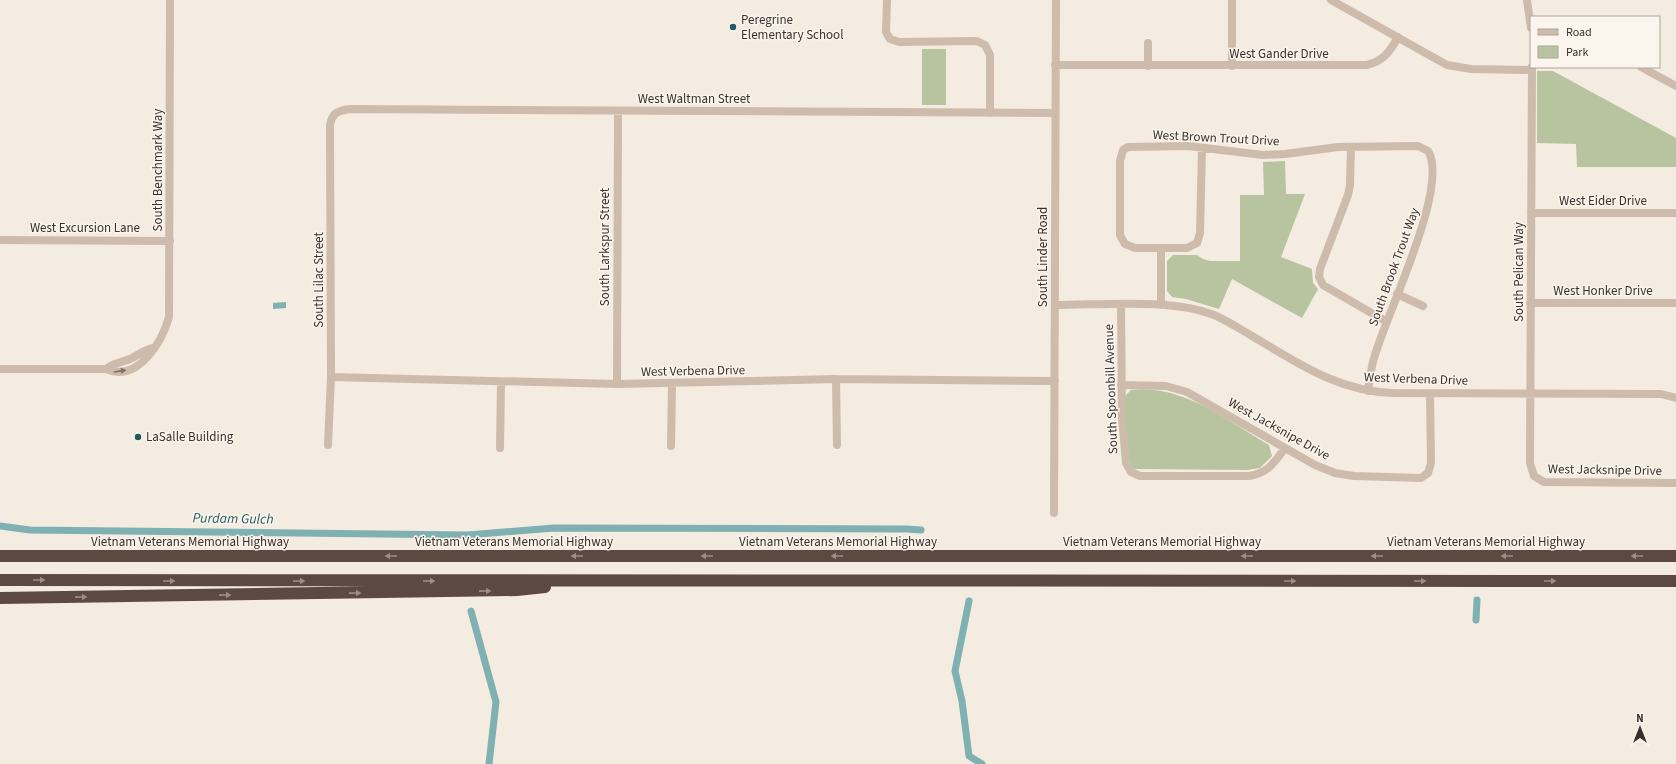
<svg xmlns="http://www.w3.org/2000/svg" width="1676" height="764" viewBox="0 0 1676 764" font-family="'Source Sans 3',sans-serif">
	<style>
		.green { fill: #b8c4a0 }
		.water { fill: #7fb0b2 }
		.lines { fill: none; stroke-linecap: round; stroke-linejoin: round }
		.canal { stroke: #7fb0b2; stroke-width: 7 }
		.minor { stroke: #cdbbac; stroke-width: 8 }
		.highway { stroke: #5c4a42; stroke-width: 12 }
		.oneway { fill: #7d6f65 }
		.oneway2 { fill: #9c8e87 }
		.poi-dot { fill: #1f5a5e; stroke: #fbf5ee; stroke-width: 1.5 }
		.labels { text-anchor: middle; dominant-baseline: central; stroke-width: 3; stroke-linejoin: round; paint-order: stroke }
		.poi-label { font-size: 13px; fill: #3b302b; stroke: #fbf5ee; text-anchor: start }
		.street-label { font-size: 13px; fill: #3b302b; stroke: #fbf5ee }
		.water-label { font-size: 14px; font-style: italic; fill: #1f5a5e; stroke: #fbf5ee }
	</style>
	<rect width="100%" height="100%" fill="#f4ebe1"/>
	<!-- green -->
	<path class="green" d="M922 49H946V105H922Z
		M1537 71H1553L1676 138V167H1577L1576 144 1537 143Z
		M1285 161 1286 194H1305L1281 257 1312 269 1313 283 1318 289 1302 318 1232 279 1219 309 1186 299 1172 297 1167 291V261L1173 255H1197L1203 259 1210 261H1240V195H1264L1263 162Z
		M1131 390C1181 383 1228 421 1269 445L1272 456 1260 468 1247 470 1134 469C1124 459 1125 412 1125 396Z"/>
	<!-- water -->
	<path class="water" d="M286 302V308L273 309V303Z"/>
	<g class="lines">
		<!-- canal -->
		<path class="canal" d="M0 526 30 530 467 535 554 528 907 529 921 530
			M969 601 955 671 962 701 969 756 982 764
			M471 611 496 702 489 764
			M1476 620 1477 600"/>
		<!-- minor -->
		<path class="minor" d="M887 0 886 32 890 39 899 42 977 41 985 45 990 55V113
			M1232 0V66
			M1331 0 1447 65 1471 69 1532 70
			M1527 0 1531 28
			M1055 65H1367C1383 61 1390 52 1398 37
			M1148 66V43
			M1532 67 1530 463 1534 476 1544 482 1676 483
			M1641 67 1676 86
			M1351 147 1350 185 1348 195 1320 269 1319 277 1323 285 1387 322
			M1202 148 1200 233 1197 243 1187 248H1135L1125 244 1120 235V161L1123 150 1128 147 1188 146 1263 155 1285 154 1338 147 1418 146 1428 151C1450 186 1387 313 1375 355 1371 366 1370 379 1368 391
			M1531 213H1676
			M0 240 170 241
			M1161 248V305
			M1397 294 1423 306
			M1530 303H1676
			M1055 305C1103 305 1171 298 1214 315 1228 321 1240 329 1252 336 1298 363 1337 391 1393 393L1661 394 1676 398
			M1121 305 1122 418 1126 463 1131 472 1140 476H1249C1268 473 1274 463 1285 448
			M153 348C143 350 139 355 130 359 121 363 114 362 106 369 138 383 162 342 169 317L170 0
			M0 369H106
			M331 377 617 384 836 379 1055 381
			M836 379 837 445
			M617 384 618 111
			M1121 385 1166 386 1187 392 1315 465 1335 473 1354 476 1421 478 1428 473 1431 463 1430 393
			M328 445 331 377 330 125C332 112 340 110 351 109L1055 113
			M671 446 672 384
			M500 448 501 382
			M1054 513 1056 0"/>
		<!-- highway -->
		<path class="highway" d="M0 556H1676
			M0 580 1676 581
			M0 598 517 590 545 587"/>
	</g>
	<!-- one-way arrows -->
	<defs><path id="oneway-solid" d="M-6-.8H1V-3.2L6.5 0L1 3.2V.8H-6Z"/></defs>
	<use class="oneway" href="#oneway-solid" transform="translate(120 371) rotate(-9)"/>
	<g class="oneway2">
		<use href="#oneway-solid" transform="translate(391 556) rotate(180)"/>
		<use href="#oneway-solid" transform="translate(577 556) rotate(180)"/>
		<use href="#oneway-solid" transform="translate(707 556) rotate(180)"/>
		<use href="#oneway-solid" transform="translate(837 556) rotate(180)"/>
		<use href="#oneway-solid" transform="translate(1247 556) rotate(-180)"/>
		<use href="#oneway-solid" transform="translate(1377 556) rotate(-180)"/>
		<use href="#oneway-solid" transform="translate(1507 556) rotate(180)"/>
		<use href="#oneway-solid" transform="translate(1637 556) rotate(180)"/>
		<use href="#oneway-solid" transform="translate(39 580)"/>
		<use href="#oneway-solid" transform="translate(169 581)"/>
		<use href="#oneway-solid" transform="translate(299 581)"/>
		<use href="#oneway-solid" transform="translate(429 581)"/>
		<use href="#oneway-solid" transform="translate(1290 581)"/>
		<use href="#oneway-solid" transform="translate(1420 581)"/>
		<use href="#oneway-solid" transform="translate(1550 581)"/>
		<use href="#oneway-solid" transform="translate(485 591) rotate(-1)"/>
		<use href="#oneway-solid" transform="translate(355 593) rotate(-1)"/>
		<use href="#oneway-solid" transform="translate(225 595) rotate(-1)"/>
		<use href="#oneway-solid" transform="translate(81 597) rotate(-1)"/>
	</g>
	<!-- markers -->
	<g class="poi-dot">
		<circle cx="733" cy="27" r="4"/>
		<circle cx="138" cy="437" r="4"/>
	</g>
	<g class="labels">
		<!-- poi labels -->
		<g class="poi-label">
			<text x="741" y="20">Peregrine<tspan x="741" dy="15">Elementary School</tspan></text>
			<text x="146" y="437">LaSalle Building</text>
		</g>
		<!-- street labels -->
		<g class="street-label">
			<text x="1279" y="54">West Gander Drive</text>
			<text x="694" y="99">West Waltman Street</text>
			<text transform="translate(1216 138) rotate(3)">West Brown Trout Drive</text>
			<text transform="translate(158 170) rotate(-90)">South Benchmark Way</text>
			<text x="1603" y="201">West Eider Drive</text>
			<text x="85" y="228">West Excursion Lane</text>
			<text transform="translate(605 247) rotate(-90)">South Larkspur Street</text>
			<text transform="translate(1043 257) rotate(-90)">South Linder Road</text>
			<text transform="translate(1394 267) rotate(-70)">South Brook Trout Way</text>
			<text transform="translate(1519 272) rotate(-90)">South Pelican Way</text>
			<text transform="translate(319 280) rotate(-90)">South Lilac Street</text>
			<text x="1603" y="291">West Honker Drive</text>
			<text transform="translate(693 371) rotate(-1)">West Verbena Drive</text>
			<text transform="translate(1416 379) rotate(2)">West Verbena Drive</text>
			<text transform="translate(1111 389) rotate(-92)">South Spoonbill Avenue</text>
			<text transform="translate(1279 429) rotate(29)">West Jacksnipe Drive</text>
			<text transform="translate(1605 470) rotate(1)">West Jacksnipe Drive</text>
			<text x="190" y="542">Vietnam Veterans Memorial Highway</text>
			<text x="514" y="542">Vietnam Veterans Memorial Highway</text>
			<text x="838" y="542">Vietnam Veterans Memorial Highway</text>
			<text x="1162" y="542">Vietnam Veterans Memorial Highway</text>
			<text x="1486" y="542">Vietnam Veterans Memorial Highway</text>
		</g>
		<!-- water labels -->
		<g class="water-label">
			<text transform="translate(233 519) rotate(1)">Purdam Gulch</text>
		</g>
	</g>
	<!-- legend -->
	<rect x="1530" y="16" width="130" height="52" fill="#fbf5ee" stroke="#aea6a0"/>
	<rect x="1538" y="29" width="20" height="6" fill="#cdbbac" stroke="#aea6a0"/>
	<text x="1566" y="36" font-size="12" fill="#3b302b">Road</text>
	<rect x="1538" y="46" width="20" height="12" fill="#b8c4a0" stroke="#aea6a0"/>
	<text x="1566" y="56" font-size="12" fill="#3b302b">Park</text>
	<!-- north arrow -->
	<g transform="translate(1640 728)" stroke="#fbf5ee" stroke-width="3" paint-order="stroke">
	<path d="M0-3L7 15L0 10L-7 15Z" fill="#3b302b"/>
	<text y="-6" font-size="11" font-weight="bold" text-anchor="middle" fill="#3b302b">N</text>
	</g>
</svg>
